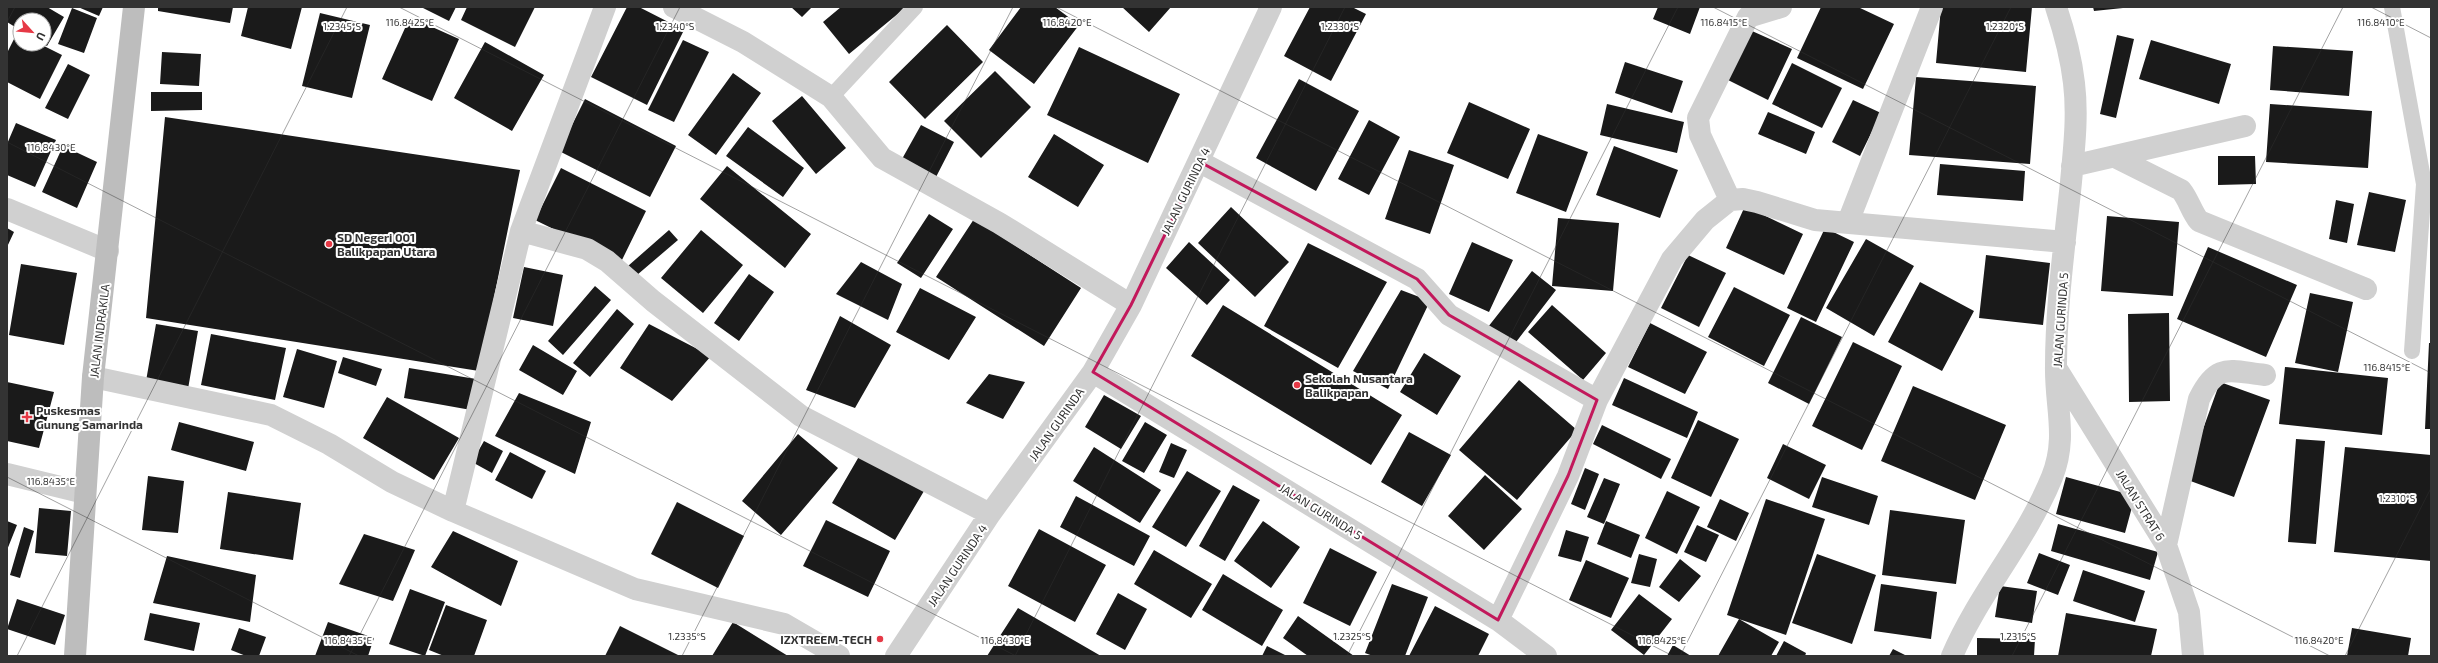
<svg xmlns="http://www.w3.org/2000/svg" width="2438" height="663" viewBox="0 0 2438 663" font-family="'Exo 2',sans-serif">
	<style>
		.building { fill: #1a1a1a }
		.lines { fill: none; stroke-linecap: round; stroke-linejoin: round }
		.lane { stroke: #d0d0d0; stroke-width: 16 }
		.street { stroke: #d0d0d0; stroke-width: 22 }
		.secondary { stroke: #bdbdbd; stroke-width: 22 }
		.marked { fill: none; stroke: #c2185b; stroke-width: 3; stroke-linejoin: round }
		.ticks { fill: none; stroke: #333; stroke-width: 1; stroke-opacity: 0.45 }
		.poi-dot { fill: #e63946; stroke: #fff; stroke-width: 1.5 }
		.labels { text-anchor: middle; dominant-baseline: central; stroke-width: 4; stroke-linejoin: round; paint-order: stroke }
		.street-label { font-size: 12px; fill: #333; stroke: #fff }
		.poi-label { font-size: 12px; font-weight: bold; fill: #333; stroke: #fff; text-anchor: start }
		.ticks-label { font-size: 10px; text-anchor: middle; fill: #333; stroke: #fff; stroke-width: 4; stroke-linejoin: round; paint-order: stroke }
	</style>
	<rect width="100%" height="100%" fill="#fff"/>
	<!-- building -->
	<path class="building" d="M7 7H47L64 17 47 46 44 44V20H20V30L7 22Z
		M78 7H103L99 16Z
		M158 7H233L230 23 158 11Z
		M248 7H302L291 49 241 36Z
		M421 7H456L449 21Z
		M467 7H535L515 47 461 20Z
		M627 7H639L684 30 647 105 591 77Z
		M791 7H812L802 17Z
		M841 7H904L905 8 849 54 823 22Z
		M1021 7H1055L1079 25 1034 84 989 50Z
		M1122 7H1171L1149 32Z
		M1310 7H1352L1366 14 1331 81 1284 56Z
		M1658 7H1700L1690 34 1653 19Z
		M1821 7H1858L1894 24 1863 89 1797 58Z
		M1941 7H2032L2026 72 1936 63Z
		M2093 7H2123V8L2094 11Z
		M72 8 97 18 84 53 58 44Z
		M320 13 370 25 352 98 302 86Z
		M410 17 459 39 432 101 382 79Z
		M947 25 983 62 925 119 889 82Z
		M1752 31 1792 49 1768 100 1728 80Z
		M17 33 20 34V44H40L62 55 40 99 7 82V53Z
		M2117 35 2134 39 2116 118 2100 114Z
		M683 40 709 52 674 122 648 110Z
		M2151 40 2231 64 2219 104 2139 79Z
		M485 42 544 75 512 131 454 98Z
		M2273 46 2353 51 2349 96 2270 90Z
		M1079 47 1180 94 1148 163 1047 115Z
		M162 52 201 54 199 86 160 84Z
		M1625 62 1683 81 1672 113 1615 93Z
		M1792 63 1842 88 1822 128 1772 104Z
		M68 64 90 75 68 119 45 108Z
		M995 71 1031 107 981 158 944 121Z
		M733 73 761 93 716 155 688 135Z
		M1916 77 2036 86 2030 164 1909 155Z
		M1299 79 1359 111 1316 191 1256 158Z
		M151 92H202V110L151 111Z
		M802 96 846 148 816 174 772 121Z
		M585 99 676 146 650 197 559 151Z
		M1853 100 1881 113 1860 156 1832 142Z
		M1469 102 1530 129 1508 179 1447 153Z
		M1607 104 1684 122 1677 153 1600 135Z
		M2270 104 2372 111 2368 168 2266 162Z
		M1768 112 1815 132 1806 154 1758 134Z
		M165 117 520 170 479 371 146 318Z
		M1369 120 1400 137 1369 195 1338 179Z
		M16 123 56 140 35 187 7 175V144Z
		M921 125 954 142 936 177 902 159Z
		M748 127 804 168 783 197 726 156Z
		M1054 134 1104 165 1078 207 1028 177Z
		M1538 134 1588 152 1566 212 1516 193Z
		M63 146 97 162 77 208 42 192Z
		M1614 146 1678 170 1660 218 1596 195Z
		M1409 150 1454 165 1430 234 1385 219Z
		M2218 156H2255L2256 184 2218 185Z
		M1940 164 2025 171 2023 201 1937 195Z
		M727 166 811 234 785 268 700 199Z
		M561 168 646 211 621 262 535 220Z
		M2369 192 2406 200 2395 252 2357 245Z
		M2336 200 2354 204 2347 243 2329 239Z
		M1745 206 1803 234 1784 275 1726 248Z
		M1231 207 1289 262 1255 297 1198 243Z
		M929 214 953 229 921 278 897 263Z
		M2107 216 2179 222 2173 296 2101 291Z
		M1558 218 1619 223 1613 291 1552 286Z
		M974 219 1081 288 1044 346 936 277Z
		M7 228 14 232 7 247Z
		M1825 228 1854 242 1816 322 1787 308Z
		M669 230 678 240 637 275 628 266Z
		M701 230 743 265 703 313 661 278Z
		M1866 239 1914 266 1874 336 1826 308Z
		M1189 242 1230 280 1207 305 1166 268Z
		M1472 242 1513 260 1489 312 1449 294Z
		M1308 243 1387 282 1338 368 1264 326Z
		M2208 247 2297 285 2266 357 2177 319Z
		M1688 255 1726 273 1699 327 1661 308Z
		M1986 255 2050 263 2043 325 1979 318Z
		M861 262 902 284 888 320 836 294Z
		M21 264 77 273 64 345 9 335Z
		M524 267 563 275 553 326 513 318Z
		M1532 271 1556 290 1513 346 1488 327Z
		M749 274 774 292 739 341 714 323Z
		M1920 282 1974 311 1942 371 1888 342Z
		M595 286 611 300 563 355 548 341Z
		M1734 287 1790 315 1764 366 1708 337Z
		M920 288 976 317 949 360 896 332Z
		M1401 290 1430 301 1388 389 1353 371Z
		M2310 293 2353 302 2338 372 2295 363Z
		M1223 305 1402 415 1371 465 1191 356Z
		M1552 305 1606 353 1583 380 1528 332Z
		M617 309 634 324 590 377 573 363Z
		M2169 313 2170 401 2129 402 2128 314Z
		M840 316 891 345 855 408 806 390Z
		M1801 317 1842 337 1809 404 1768 383Z
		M1650 323 1707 352 1685 394 1628 367Z
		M156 324 198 331 188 389 146 381Z
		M649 324 711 356 672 401 620 368Z
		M211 334 286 348 275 400 201 385Z
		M1853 342 1902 366 1862 450 1812 426Z
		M2429 343H2431V429H2425Z
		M533 345 577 371 563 395 519 370Z
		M297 349 337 361 324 408 283 397Z
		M1424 353 1461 376 1437 415 1400 392Z
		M343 357 382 369 376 386 338 373Z
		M2285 367 2388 378 2382 435 2279 424Z
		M409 368 476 379 471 410 404 398Z
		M989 374 1025 382 1003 419 966 403Z
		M1624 378 1698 412 1687 438 1612 405Z
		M1519 380 1577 430 1517 500 1459 450Z
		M7 382 54 392 39 448 7 441Z
		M2220 382 2270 400 2234 497 2185 479Z
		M1913 386 2006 425 1975 500 1881 461Z
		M519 393 591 422 575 474 495 436Z
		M1104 395 1141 416 1121 449 1085 427Z
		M387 397 459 438 434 480 363 438Z
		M1698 420 1739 439 1711 497 1671 478Z
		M179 422 254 442 246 471 171 450Z
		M1145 422 1167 435 1144 473 1122 461Z
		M1602 425 1671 459 1661 479 1593 444Z
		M1409 432 1451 455 1422 506 1381 482Z
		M798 434 838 468 781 535 742 501Z
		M2296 439 2325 441 2316 544 2288 542Z
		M484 441 503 451 492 473 472 462Z
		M1171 443 1187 450 1174 478 1159 472Z
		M1783 444 1826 465 1809 499 1767 478Z
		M1094 447 1161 490 1140 523 1073 481Z
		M2345 447 2431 455V561L2334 552Z
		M510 452 546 471 532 499 495 480Z
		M861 453 924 491 895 540 832 503Z
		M1585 468 1599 474 1585 510 1571 504Z
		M1187 471 1221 491 1186 547 1152 527Z
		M1485 475 1522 509 1484 550 1448 516Z
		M148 476 184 481 178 533 142 530Z
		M1822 477 1878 496 1869 525 1812 507Z
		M2066 477 2135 496 2125 533 2056 514Z
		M1604 478 1620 484 1604 524 1587 517Z
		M1233 485 1260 500 1225 561 1199 546Z
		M1667 491 1700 507 1677 554 1645 538Z
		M228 492 301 503 293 560 220 549Z
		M1076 496 1150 536 1134 566 1060 527Z
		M1720 499 1749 513 1736 541 1707 527Z
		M1766 499 1825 519 1786 635 1727 615Z
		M677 502 744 536 718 588 651 554Z
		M39 508 71 511 67 556 35 553Z
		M1890 510 1965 520 1956 584 1882 575Z
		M826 520 890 551 868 597 803 566Z
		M7 521 17 525 7 550Z
		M1263 521 1300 547 1271 588 1234 561Z
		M1606 521 1640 535 1631 558 1597 544Z
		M2058 524 2158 552 2150 580 2051 551Z
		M1697 525 1719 535 1706 562 1684 552Z
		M24 527 34 531 20 578 10 575Z
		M1039 529 1106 565 1075 622 1008 586Z
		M1566 530 1589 537 1581 562 1558 556Z
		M453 531 518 561 501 606 431 567Z
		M364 534 415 550 393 601 339 584Z
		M1330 548 1377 572 1350 626 1303 603Z
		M1154 550 1212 584 1191 618 1134 584Z
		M2039 553 2070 565 2058 595 2027 583Z
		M1639 554 1657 559 1650 587 1631 583Z
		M1817 554 1876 575 1852 644 1792 623Z
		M167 556 256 575 250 622 153 603Z
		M1680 559 1701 576 1679 602 1659 587Z
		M1586 560 1629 578 1611 618 1569 600Z
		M2083 570 2145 591 2135 622 2073 601Z
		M1223 574 1283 610 1262 646 1202 610Z
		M1392 584 1428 597 1405 656H1373L1365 653Z
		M1881 584 1937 592 1931 639 1874 631Z
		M2000 586 2037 591 2032 623 1995 617Z
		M410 589 445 602 425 656 389 644Z
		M1118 593 1147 609 1125 650 1096 634Z
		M1639 594 1672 619 1644 655 1611 630Z
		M17 599 65 615 55 645 7 629Z
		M446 605 487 620 474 656H444L429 650Z
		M1435 606 1489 634 1478 656H1409Z
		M1018 608 1101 656H987Z
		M150 613 200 623 194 651 144 640Z
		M2066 613 2157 629 2151 656H2058Z
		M1298 616 1354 656H1308L1283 638Z
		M1739 619 1779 642 1771 656H1718Z
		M328 622 374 638 368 656H315Z
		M733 622 788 656H712Z
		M620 626 678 655V656H605Z
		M239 628 266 637 259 656H246L231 650Z
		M2352 628 2411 638 2408 656H2347Z
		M1977 638 2035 639 2034 656H1977Z
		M1784 641 1806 653 1805 656H1776Z
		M1673 645 1691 656H1667Z
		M1267 646 1287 656H1262Z
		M1893 649 1907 656H1889Z"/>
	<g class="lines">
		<!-- lane -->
		<path class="lane" d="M2392 7 2424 184 2412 351
			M831 97 915 7"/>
		<!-- street -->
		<path class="street" d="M674 7 743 42 831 97 882 158 999 223 1131 305
			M2115 157 2181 190C2189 200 2191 211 2199 221L2366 289
			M1200 162 1417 279 1449 315 1597 400
			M2072 166 2245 126
			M1730 200 1700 135 1698 118 1748 17 1781 7
			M7 209 108 251
			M1848 222 1932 7
			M521 231 587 249 607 261 653 301 801 416 990 514
			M2058 371 2166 545 2189 612 2193 656
			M1093 372 1498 620 1546 656
			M93 377 271 415 329 444 392 482 453 511 635 589 784 624 839 656
			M7 474 85 493
			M453 511 521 231 605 7
			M2166 545 2199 399C2217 362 2229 371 2265 375
			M1498 620 1568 476 1597 400 1672 259 1705 220 1730 200 1743 199 1757 202 1815 220 2065 242
			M896 656 990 514 1093 372 1131 305 1271 7
			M1952 656C1979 593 2026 541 2052 477 2068 437 2055 406 2056 366 2056 305 2065 242 2071 182 2074 149 2078 116 2074 83 2071 57 2064 31 2056 7"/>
		<!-- secondary -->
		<path class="secondary" d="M75 656 93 377 134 7"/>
	</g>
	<!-- marked area -->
	<path class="marked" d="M1200 162 1417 279 1449 315 1597 400 1568 476 1498 620 1093 372 1131 305Z"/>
	<!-- ticks -->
	<path class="ticks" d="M399 7 1673 656M1056 7 2330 656M1713 7 2431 373M2371 7 2431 38M7 22 15 7M7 142 1016 656M7 477 359 656M17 656 347 7M349 656 680 7M682 656 1013 7M1015 656 1345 7M1347 656 1678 7M1680 656 2011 7M2012 656 2343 7M2345 656 2431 488"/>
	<!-- markers -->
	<g class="poi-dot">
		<circle cx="329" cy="244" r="4"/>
		<circle cx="1297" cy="385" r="4"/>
		<path d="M25 411h4v4h4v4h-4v4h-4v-4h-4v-4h4z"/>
		<circle cx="880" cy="639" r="4"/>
	</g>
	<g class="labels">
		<!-- street labels -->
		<g class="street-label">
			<text transform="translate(1185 191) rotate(-64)">JALAN GURINDA 4</text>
			<text transform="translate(2060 320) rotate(-86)">JALAN GURINDA 5</text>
			<text transform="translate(99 331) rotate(-83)">JALAN INDRAKILA</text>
			<text transform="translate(1056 424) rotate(-55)">JALAN GURINDA</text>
			<text transform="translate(2141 505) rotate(58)">JALAN STRAT 6</text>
			<text transform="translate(1321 511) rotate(32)">JALAN GURINDA 5</text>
			<text transform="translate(957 565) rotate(-56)">JALAN GURINDA 4</text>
		</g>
		<!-- poi labels -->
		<g class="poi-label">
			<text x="337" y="237">SD Negeri 001<tspan x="337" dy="14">Balikpapan Utara</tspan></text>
			<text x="1305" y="378">Sekolah Nusantara<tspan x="1305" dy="14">Balikpapan</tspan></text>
			<text x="36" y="410">Puskesmas<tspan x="36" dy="14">Gunung Samarinda</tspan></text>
			<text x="872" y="639" text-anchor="end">IZXTREEM-TECH</text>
		</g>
	</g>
	<g class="ticks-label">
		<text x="2381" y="26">116.8410°E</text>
		<text x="410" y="26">116.8425°E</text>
		<text x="1067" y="26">116.8420°E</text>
		<text x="1724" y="26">116.8415°E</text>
		<text x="342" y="30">1.2345°S</text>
		<text x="675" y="30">1.2340°S</text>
		<text x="1340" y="30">1.2330°S</text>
		<text x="2005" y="30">1.2320°S</text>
		<text x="51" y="151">116.8430°E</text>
		<text x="2387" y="371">116.8415°E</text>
		<text x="51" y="485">116.8435°E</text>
		<text x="2397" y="502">1.2310°S</text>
		<text x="687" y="640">1.2335°S</text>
		<text x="1352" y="640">1.2325°S</text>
		<text x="2018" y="640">1.2315°S</text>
		<text x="1005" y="644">116.8430°E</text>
		<text x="348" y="644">116.8435°E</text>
		<text x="1662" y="644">116.8425°E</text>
		<text x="2319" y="644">116.8420°E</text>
	</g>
	<!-- border -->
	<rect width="2438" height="663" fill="none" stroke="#333333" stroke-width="16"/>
	<!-- north arrow -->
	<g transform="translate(32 32) rotate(117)"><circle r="19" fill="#ffffff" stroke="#adadad"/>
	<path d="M0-3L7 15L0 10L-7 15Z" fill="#e63946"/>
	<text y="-6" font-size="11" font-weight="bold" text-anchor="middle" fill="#333333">U</text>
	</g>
</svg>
